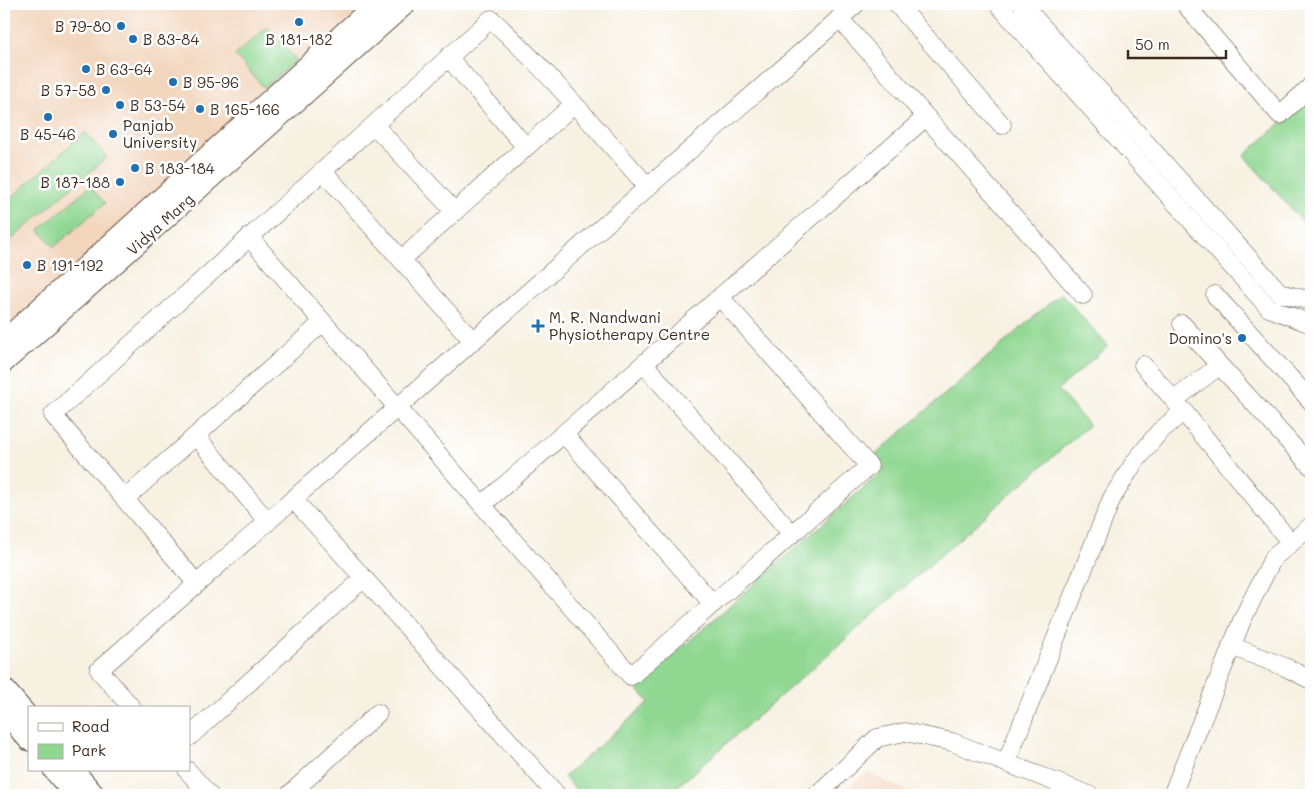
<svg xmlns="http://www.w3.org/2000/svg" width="1315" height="799" viewBox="0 0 1315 799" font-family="Mali,sans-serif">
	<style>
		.built { fill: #f2d5bd }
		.green { fill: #90d792; stroke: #668058 }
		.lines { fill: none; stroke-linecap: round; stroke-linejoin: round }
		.minor-casing { stroke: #57483b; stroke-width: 19 }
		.major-casing { stroke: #57483b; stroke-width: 23 }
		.minor { stroke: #fff; stroke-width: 18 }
		.major { stroke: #fff; stroke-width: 21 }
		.poi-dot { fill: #1f6fb2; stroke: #fff; stroke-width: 2 }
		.labels { text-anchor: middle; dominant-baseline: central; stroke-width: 5; stroke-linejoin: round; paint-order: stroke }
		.poi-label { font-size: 15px; fill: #3b2a1e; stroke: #fff; text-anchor: start }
		.street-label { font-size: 15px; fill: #3b2a1e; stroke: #fff }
	</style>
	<rect width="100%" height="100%" fill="#fff"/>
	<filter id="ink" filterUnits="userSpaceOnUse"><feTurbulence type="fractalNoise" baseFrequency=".02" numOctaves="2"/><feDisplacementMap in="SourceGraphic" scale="10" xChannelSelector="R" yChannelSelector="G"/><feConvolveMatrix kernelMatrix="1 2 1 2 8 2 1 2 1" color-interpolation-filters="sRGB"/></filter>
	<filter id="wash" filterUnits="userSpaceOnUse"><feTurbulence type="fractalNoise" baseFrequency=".0096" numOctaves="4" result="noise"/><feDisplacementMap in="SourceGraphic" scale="20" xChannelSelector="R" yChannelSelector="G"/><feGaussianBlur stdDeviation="1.12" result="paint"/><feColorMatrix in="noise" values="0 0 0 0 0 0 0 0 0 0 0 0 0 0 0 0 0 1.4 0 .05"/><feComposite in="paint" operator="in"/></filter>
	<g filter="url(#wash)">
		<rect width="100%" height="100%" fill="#f7f1e2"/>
		<!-- built -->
		<path class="built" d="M4 4H368L4 332Z
			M866 772 915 795H916H841Z"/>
		<!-- green -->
		<path class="green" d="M268 26 296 60 264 88 235 55Z
			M1311 96V231L1244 156Z
			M85 132 107 157 4 246V204Z
			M90 186 105 203 54 247 39 230Z
			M1061 293 1108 346 1058 390 1089 425 668 795H581L564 777 649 702 636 688 885 469 874 456Z"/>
	</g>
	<g filter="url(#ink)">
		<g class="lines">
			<!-- minor casing -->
			<g class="minor-casing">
				<path id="minor" d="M897 4 1002 125
					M998 4 1269 308 1306 322H1311
					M1022 4 1280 293 1311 301
					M1185 4 1280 115 1311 86
					M839 18 1083 295
					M448 57 526 147
					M374 125 455 212
					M323 171 473 341
					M249 237 631 676 869 466 720 297
					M401 260 574 104
					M1215 295 1311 401
					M1182 324 1311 466
					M644 364 792 534
					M1143 365 1174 400 1291 543
					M1174 400 1219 366
					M564 434 713 604
					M196 436 268 522
					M125 499 323 322
					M293 499 557 795
					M482 505 926 117
					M197 584 53 415 491 19C547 70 597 130 648 187
					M1231 646 1285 667 1311 680
					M132 708 99 670 856 4
					M189 737 364 578
					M1006 763 1112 498 1134 463 1159 432 1184 411
					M187 770 209 795
					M289 795 378 713
					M817 795 877 738 905 732 952 742 1089 795
					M1172 795 1243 618 1273 558 1311 526"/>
			</g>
			<!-- major casing -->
			<g class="major-casing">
				<path id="major" d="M4 341 376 4
					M4 362 405 4
					M4 689 29 718
					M4 711 29 740
					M54 770 75 795
					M73 770 94 795"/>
			</g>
			<!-- minor -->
			<use href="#minor" class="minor"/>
			<!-- major -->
			<use href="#major" class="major"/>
		</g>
	</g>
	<!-- markers -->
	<g class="poi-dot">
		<circle cx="299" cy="22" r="5"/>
		<circle cx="121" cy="26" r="5"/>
		<circle cx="133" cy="39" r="5"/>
		<circle cx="86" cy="69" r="5"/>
		<circle cx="173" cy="82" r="5"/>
		<circle cx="106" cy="90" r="5"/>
		<circle cx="120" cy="105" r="5"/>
		<circle cx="200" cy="109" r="5"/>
		<circle cx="48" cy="117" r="5"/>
		<circle cx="113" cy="134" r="5"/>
		<circle cx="135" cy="168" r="5"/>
		<circle cx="120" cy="182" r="5"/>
		<circle cx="27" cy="265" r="5"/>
		<path d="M535.5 318.5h5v5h5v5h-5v5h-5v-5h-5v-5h5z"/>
		<circle cx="1242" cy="338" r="5"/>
	</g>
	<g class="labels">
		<!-- poi labels -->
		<g class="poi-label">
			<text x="111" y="26" text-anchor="end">B 79-80</text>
			<text x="143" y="39">B 83-84</text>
			<text x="299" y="39" text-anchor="middle">B 181-182</text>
			<text x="96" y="69">B 63-64</text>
			<text x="183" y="82">B 95-96</text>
			<text x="96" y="90" text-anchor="end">B 57-58</text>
			<text x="130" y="105">B 53-54</text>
			<text x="210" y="109">B 165-166</text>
			<text x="123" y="125">Panjab<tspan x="123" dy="17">University</tspan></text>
			<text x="48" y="134" text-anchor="middle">B 45-46</text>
			<text x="145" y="168">B 183-184</text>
			<text x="110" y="182" text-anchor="end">B 187-188</text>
			<text x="37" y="265">B 191-192</text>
			<text x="549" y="317">M. R. Nandwani<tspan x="549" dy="17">Physiotherapy Centre</tspan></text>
			<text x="1232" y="338" text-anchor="end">Domino's</text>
		</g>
		<!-- street labels -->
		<g class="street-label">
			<text transform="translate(160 224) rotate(-42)">Vidya Marg</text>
		</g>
	</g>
	<!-- margin -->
	<rect width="1315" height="799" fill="none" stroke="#fff" stroke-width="20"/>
	<!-- legend -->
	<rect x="28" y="706" width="162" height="65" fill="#ffffff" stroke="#b1aaa5"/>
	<rect x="38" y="723" width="25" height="8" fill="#ffffff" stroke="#b1aaa5"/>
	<text x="72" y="732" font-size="15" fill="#3b2a1e">Road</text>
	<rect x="38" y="744" width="25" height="15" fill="#90d792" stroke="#b1aaa5"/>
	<text x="72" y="756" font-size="15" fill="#3b2a1e">Park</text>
	<!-- scale -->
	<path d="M1128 50v8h98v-8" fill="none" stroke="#3b2a1e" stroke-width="2.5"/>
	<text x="1135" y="50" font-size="15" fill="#3b2a1e" stroke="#ffffff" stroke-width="4" paint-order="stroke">50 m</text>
</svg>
